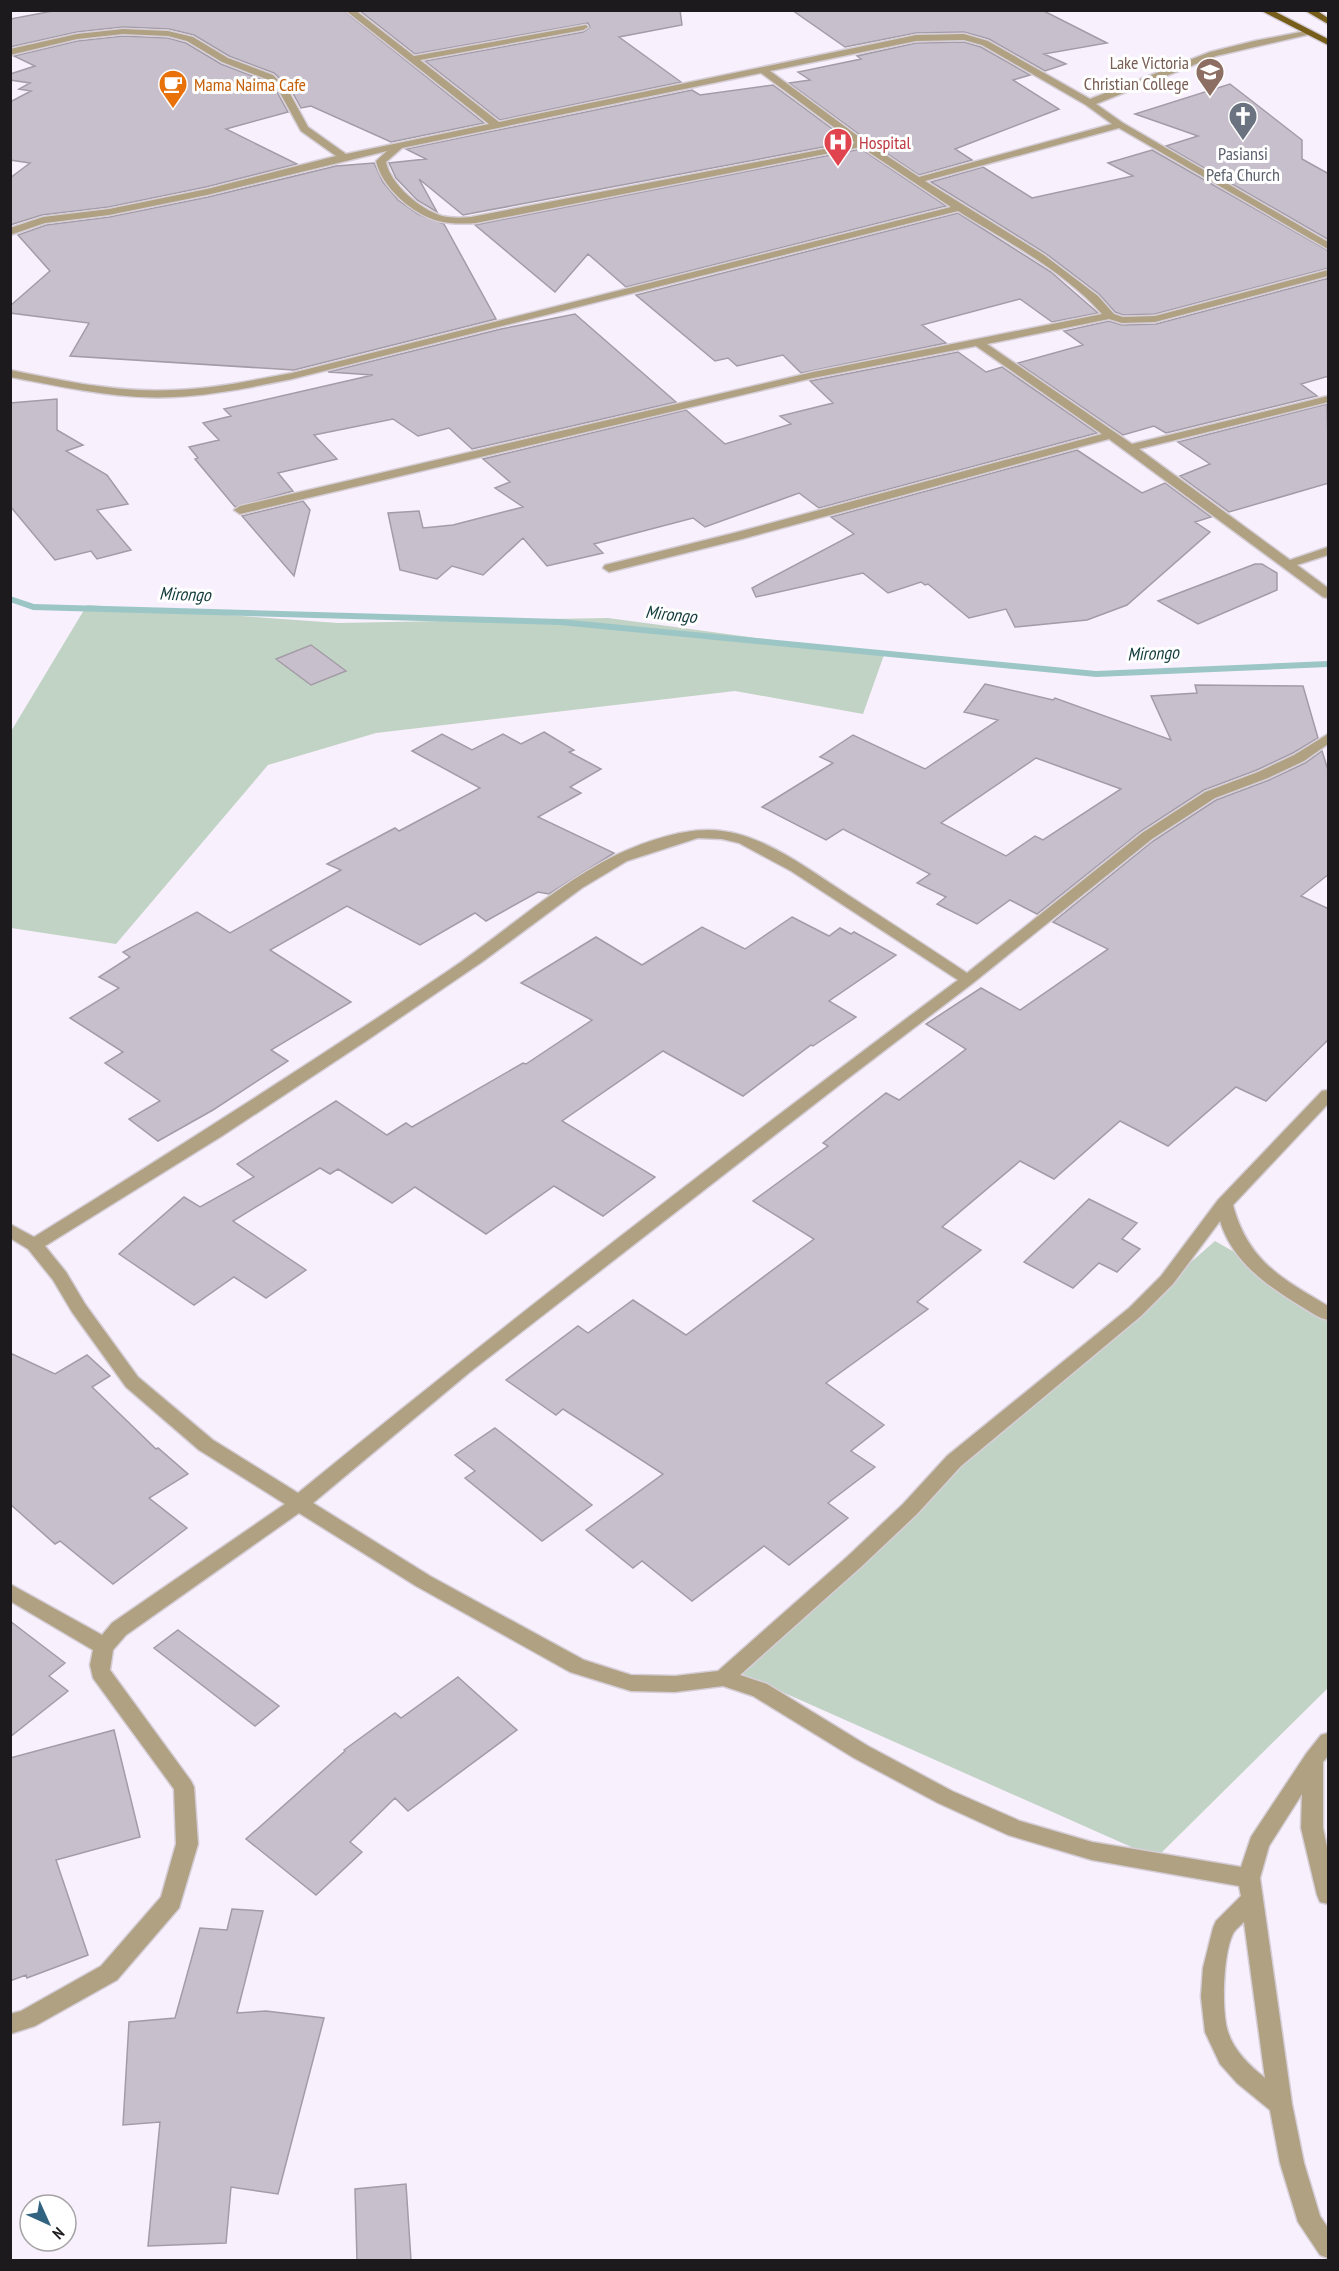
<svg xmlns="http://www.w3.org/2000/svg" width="1339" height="2271" viewBox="0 0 1339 2271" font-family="'PT Sans Narrow',sans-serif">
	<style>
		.green { fill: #c1d3c4 }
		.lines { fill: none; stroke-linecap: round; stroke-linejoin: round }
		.stream { fill: #9cc6c6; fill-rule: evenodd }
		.building { fill: #c7c0cc; stroke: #a39ca7; stroke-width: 1.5; fill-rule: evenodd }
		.minor-casing { stroke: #d5ced8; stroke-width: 3 }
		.primary-casing { stroke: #d5ced8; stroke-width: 3 }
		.minor { fill: #afa181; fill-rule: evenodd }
		.primary { fill: #765d19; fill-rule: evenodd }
		.labels { text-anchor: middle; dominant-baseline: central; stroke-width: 6; stroke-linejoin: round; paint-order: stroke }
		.far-education-label { font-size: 18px; fill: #785e54; stroke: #fff; text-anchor: end }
		.far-food-label { font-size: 18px; fill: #c56008; stroke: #fff; text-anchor: start }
		.far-health-label { font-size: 18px; fill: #be3a42; stroke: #fff; text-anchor: start }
		.far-worship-label { font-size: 18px; fill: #5b616d; stroke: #fff }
		.far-water-label { font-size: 18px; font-style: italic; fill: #133b3c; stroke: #fff }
	</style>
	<rect width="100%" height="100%" fill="#f8f0fc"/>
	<!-- green -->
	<path class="green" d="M87 605 338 623 608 618 884 655 863 714 735 691 376 733 268 765 116 944 11 928 10 733Z
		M1215 1241 1328 1305V1688L1156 1858 728 1668Z"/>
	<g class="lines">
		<!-- stream -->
		<path class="stream" d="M10 596 34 604 560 619 1096 671 1328 661V667L1096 677 560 625 33 610 10 602Z"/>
	</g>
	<!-- building -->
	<path class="building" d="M58 10H343L484 123 391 142 311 106 301 108 290 88 274 73 229 56 194 35 169 29 123 27 77 32 10 47V19Z
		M359 10H680L682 25 619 37 681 82 500 120 425 61 583 32 590 27 588 23 415 54Z
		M792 10H1042L1107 43 1044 54 1066 64 1045 71 989 39 964 32 916 33 845 47Z
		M123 36 168 38 186 43 221 64 265 81 277 92 288 112 226 129 297 164 206 187 109 207 42 215 10 225V178L30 163 10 160V102L31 91 19 89 30 83 10 80V74L35 66 14 56 77 41Z
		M964 42 981 47 1030 75 1013 80 1059 109 955 149 972 160 919 175 867 140 789 83 810 80 798 72 861 59 857 56 916 43Z
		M1230 84 1302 140V159L1329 174V240L1166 146 1198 136 1135 114Z
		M773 85 850 142 463 215 419 179 437 212 417 200 396 178 389 163 426 159 406 149 692 90 700 95Z
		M861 149 946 206 626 287 588 254 555 292 475 225Z
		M1152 150 1329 251V268L1155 314 1123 315 1115 312 1099 294 1045 253 931 182 983 167 1032 198 1133 176 1108 163Z
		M374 163 383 182 398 200 418 214 444 224 496 319 294 370 70 356 89 323 10 313V306L50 271 18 235 46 225 109 217 208 197 336 166Z
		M958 213 1051 272 1098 313 1052 322 1020 299 922 325 946 343 801 373 783 355 737 366 728 358 715 361 636 295Z
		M1329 278V376L1301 384 1317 396 1166 433 1154 426 1123 435 1018 363 1083 345 1064 331 1109 321 1122 325 1156 324Z
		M575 314 676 402 472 449 449 428 418 436 393 419 314 435 337 459 278 473 293 491 235 507 195 459 198 458 189 447 219 440 203 423 231 416 224 409 373 375 328 372 501 329Z
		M958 352 986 372 1002 367 1097 433 819 508 799 493 705 527 693 518 594 544 603 553 547 566 523 538 483 575 452 566 437 579 400 570 388 513 419 511 423 528 453 525 523 507 495 488 510 482 483 459 686 410 725 444 791 424 780 416 833 403 810 381Z
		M57 399V430L83 445 66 451 107 475 128 504 97 510 131 550 97 559 91 551 55 560 10 506V403Z
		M1327 404 1329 483 1229 512 1180 476 1210 464 1178 442Z
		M1077 450 1142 493 1165 483 1211 517 1195 522 1210 532 1127 605 1087 620 1015 627 1006 609 969 618 928 584 925 585 921 582 888 593 863 573 756 597 752 588 854 534 831 517Z
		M303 501 310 510 294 576 242 516Z
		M1255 564H1262L1277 573V590L1198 624 1158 601Z
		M311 645 346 671 311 685 276 659Z
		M985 684 1053 700 1055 698 1171 740 1151 696 1197 693 1195 685 1303 686 1318 738 1293 753 1257 770 1204 790 1141 831 1037 914 1010 900 977 924 937 904 946 897 917 883 930 874 843 829 826 840 762 807 833 763 820 757 853 735 925 769 998 720 964 712ZM1036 758 1121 789 1043 840 1035 836 1006 856 941 823Z
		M544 732 574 750 569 752 601 769 570 787 581 793 538 817 614 853 549 894 538 892 486 921 475 913 420 945 347 906 270 950 351 1002 271 1050 288 1061 213 1110 158 1141 129 1119 160 1101 105 1063 123 1052 70 1018 119 988 99 977 130 957 123 952 197 912 230 933 341 870 327 864 395 828 399 831 480 788 412 751 442 734 472 750 503 734 521 744Z
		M1322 751 1329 773V874L1301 896 1329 909V1039L1266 1101 1236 1087 1168 1146 1120 1121 1054 1179 1020 1161 942 1227 981 1250 917 1302 928 1309 826 1383 884 1425 851 1451 875 1467 828 1503 848 1518 789 1565 764 1546 692 1601 642 1561 633 1568 586 1530 663 1474 563 1409 556 1415 506 1380 578 1326 588 1333 633 1300 686 1335 814 1239 753 1201 828 1146 823 1143 886 1093 899 1100 966 1049 926 1024 981 988 1020 1010 1108 949 1053 922 1153 841 1216 800 1269 780 1305 763Z
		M792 917 829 936 840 928 851 934 854 932 896 955 829 1001 856 1017 813 1046 811 1045 743 1096 663 1051 562 1121 655 1177 603 1216 554 1186 486 1234 415 1187 392 1203 338 1169 330 1174 320 1168 233 1221 306 1270 266 1298 234 1277 194 1305 119 1254 184 1197 200 1207 254 1177 237 1164 336 1101 387 1135 406 1123 412 1127 523 1063 526 1064 592 1020 521 983 596 937 642 965 702 927 745 949Z
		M1089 1199 1137 1223 1122 1239 1140 1249 1117 1272 1099 1263 1073 1288 1024 1262Z
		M10 1353 55 1374 87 1355 110 1376 92 1387 156 1449 158 1448 188 1474 149 1498 187 1528 113 1584 60 1541 55 1544 10 1504Z
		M495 1428 592 1505 542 1541 465 1478 475 1471 455 1455Z
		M10 1621 65 1663 49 1676 68 1691 10 1737Z
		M178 1630 279 1706 255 1726 154 1648Z
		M458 1677 517 1730 408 1811 395 1798 350 1842 362 1852 316 1895 246 1839 345 1751 344 1750 395 1713 401 1718Z
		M114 1730 140 1837 56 1860 88 1955 27 1978 26 1975 10 1981V1758Z
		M232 1909 263 1911 237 2013 266 2011 324 2018 278 2194 231 2187 226 2243 148 2246 160 2122 123 2125 129 2022 175 2018 200 1928 227 1930Z
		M406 2184 411 2260H357L355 2189Z"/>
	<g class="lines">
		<!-- minor casing -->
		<g class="minor-casing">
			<path id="minor" d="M345 10H355L414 56 586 25 588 27 583 30 420 60 499 122 916 35 964 34 988 41 1090 99 1210 52 1254 41 1311 30V34L1216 56 1096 104 1123 123 1328 242V249L1119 128 925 181 1044 255 1098 296 1114 314 1123 317 1155 316 1328 270V276L1155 322 1122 323 1109 319 987 344 1132 444 1328 396V402L1139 449 1290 560 1328 547V555L1297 565 1328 588V598L1323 597 1109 439 742 539 609 572 603 568 605 565 734 533 1102 434 976 346 813 378 240 514 234 510 240 506 813 372 1102 314C1063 270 1007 242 958 211L292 379C253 387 214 395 174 397 119 400 64 387 10 377V370C64 381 119 393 174 390 214 389 253 380 292 373L951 207 861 147 476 223C463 224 451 224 438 221 413 214 382 188 376 161L387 151 207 195 109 215 45 223 10 235V228L43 217 109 209 207 189 336 156 301 131 279 91 266 79 222 62 187 41 168 36 123 34 77 39 10 55V49L77 34 123 29 168 31 193 37 228 58 273 75 288 90 308 127 346 154 489 124ZM964 40 982 45 1086 105 1112 124 919 177 866 142 770 71 916 41ZM761 73 855 143 471 217C461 218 451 218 442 216 420 209 391 185 386 162L402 148Z
				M1328 734V744L1304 761 1268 778 1215 798 1152 839 973 983 838 1086 470 1372 313 1503 430 1576 584 1660 631 1675 675 1676 718 1671 848 1556 903 1504 947 1456 1129 1308 1161 1276 1218 1200 1322 1091 1328 1090V1104L1233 1205C1248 1261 1281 1278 1328 1306V1320C1318 1318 1309 1311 1299 1305 1266 1285 1232 1261 1220 1221L1173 1284 1141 1316 961 1466 917 1514 862 1566 740 1675 767 1684 868 1746 952 1791 1020 1821 1092 1842 1241 1867 1251 1837 1306 1754 1321 1735 1328 1733V1756L1323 1762V1828L1328 1852V1904L1320 1902 1317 1895 1301 1828 1302 1794 1269 1846 1260 1878 1292 2104 1304 2163 1320 2216 1328 2228V2258L1320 2255 1298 2222 1280 2163 1270 2110 1237 2083 1220 2064 1205 2032 1201 1997 1203 1968 1213 1928 1216 1921 1241 1896 1239 1886 1092 1860 1008 1835 938 1803 854 1758 753 1696 723 1686 675 1692 631 1691 570 1672 416 1586 299 1513 126 1635 113 1650 110 1670 191 1781 194 1787 198 1844 179 1908 117 1980 35 2026 10 2034V2014L21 2011 101 1966 161 1897 176 1844 174 1789 93 1678 90 1665 93 1650 10 1601V1584L102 1635 112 1623 285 1504 199 1450 126 1387 72 1312 53 1280 28 1249 10 1238V1224L34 1237C173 1151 309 1064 445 973 502 935 554 886 616 855 646 841 689 826 722 831 766 836 811 871 848 895 888 921 928 947 967 973L1142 833 1205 792 1258 772 1294 755ZM698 838 722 839 739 843 791 871 958 980C734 1147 513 1317 298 1493L213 1440 138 1377 85 1304 66 1272 45 1246 222 1136 366 1041 482 962 582 888 627 861ZM1244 1922 1265 2078C1250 2066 1234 2051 1228 2032 1221 2011 1223 1951 1234 1932 1237 1928 1241 1925 1244 1922Z"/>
		</g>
		<!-- primary casing -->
		<g class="primary-casing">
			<path id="primary" d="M1260 10H1272L1328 39V45Z
				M1304 10H1316L1328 18V24Z"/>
		</g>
		<!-- minor -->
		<use href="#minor" class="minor"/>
		<!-- primary -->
		<use href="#primary" class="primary"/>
	</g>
	<!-- icons -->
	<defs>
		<g id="university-pin" transform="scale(1.5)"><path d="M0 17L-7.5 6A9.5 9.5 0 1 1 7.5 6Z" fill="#8d6e63" stroke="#fff"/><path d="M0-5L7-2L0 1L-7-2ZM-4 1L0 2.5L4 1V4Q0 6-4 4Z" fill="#fff"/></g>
		<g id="cafe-pin" transform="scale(1.5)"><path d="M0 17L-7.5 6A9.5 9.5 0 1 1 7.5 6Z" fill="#e8710a" stroke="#fff"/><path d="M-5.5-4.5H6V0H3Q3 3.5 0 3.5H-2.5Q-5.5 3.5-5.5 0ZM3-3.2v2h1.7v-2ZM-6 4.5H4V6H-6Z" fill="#fff"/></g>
		<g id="church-pin" transform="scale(1.5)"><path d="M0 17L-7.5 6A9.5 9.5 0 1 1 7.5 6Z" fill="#6b7280" stroke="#fff"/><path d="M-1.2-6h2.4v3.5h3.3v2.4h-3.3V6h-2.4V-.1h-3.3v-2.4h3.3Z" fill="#fff"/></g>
		<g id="hospital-pin" transform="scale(1.5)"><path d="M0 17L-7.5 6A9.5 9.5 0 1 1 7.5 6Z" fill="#e0444e" stroke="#fff"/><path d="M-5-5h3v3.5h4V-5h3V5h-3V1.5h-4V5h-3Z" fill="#fff"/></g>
	</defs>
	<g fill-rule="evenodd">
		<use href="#university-pin" x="1210" y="72"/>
		<use href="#cafe-pin" x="173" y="84"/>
		<use href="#church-pin" x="1243" y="116"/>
		<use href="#hospital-pin" x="838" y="142"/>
	</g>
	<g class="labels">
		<!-- far-education labels -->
		<g class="far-education-label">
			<text x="1189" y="62">Lake Victoria<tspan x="1189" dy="21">Christian College</tspan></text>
		</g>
		<!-- far-food labels -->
		<g class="far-food-label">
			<text x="194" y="84">Mama Naima Cafe</text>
		</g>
		<!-- far-health labels -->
		<g class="far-health-label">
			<text x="859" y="142">Hospital</text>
		</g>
		<!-- far-worship labels -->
		<g class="far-worship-label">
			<text x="1243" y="153">Pasiansi<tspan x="1243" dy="21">Pefa Church</tspan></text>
		</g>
		<!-- far-water labels -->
		<g class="far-water-label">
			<text transform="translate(185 594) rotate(2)">Mirongo</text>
			<text transform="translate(671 614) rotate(6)">Mirongo</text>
			<text transform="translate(1153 653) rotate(-2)">Mirongo</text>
		</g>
	</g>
	<!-- border -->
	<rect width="1339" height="2271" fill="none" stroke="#1d1a1e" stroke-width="24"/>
	<!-- north arrow -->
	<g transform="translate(48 2223) rotate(135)"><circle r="28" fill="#ffffff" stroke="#a5a3a5" stroke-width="1.5"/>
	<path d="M0-4.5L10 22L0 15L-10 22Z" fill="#316280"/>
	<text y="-9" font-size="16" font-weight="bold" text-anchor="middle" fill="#1d1a1e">N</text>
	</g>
</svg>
